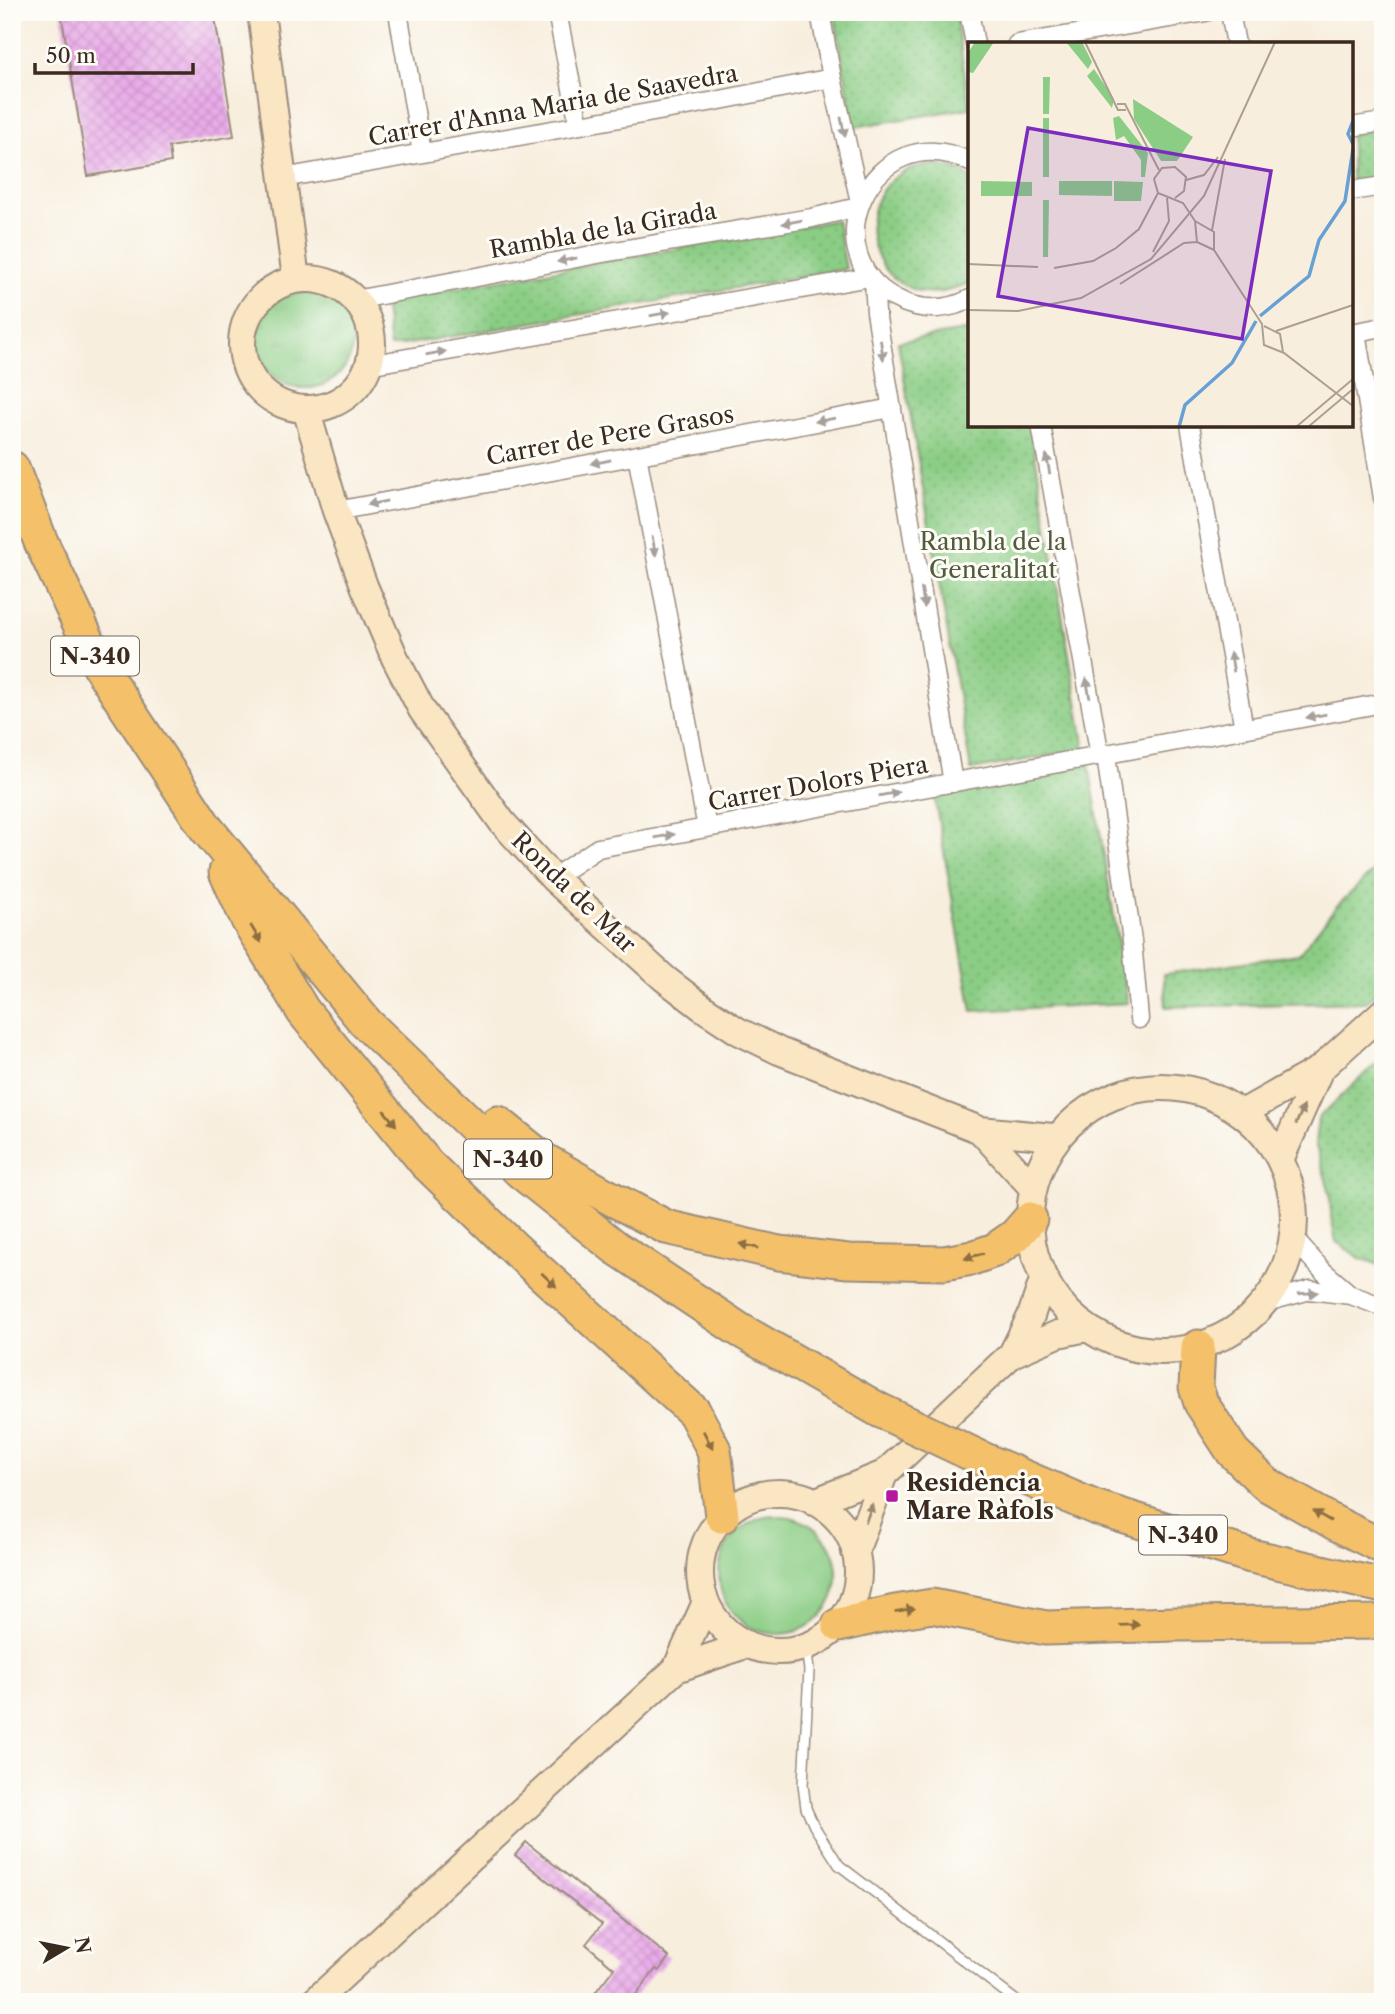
<svg xmlns="http://www.w3.org/2000/svg" width="1395" height="2014" viewBox="0 0 1395 2014" font-family="'Libre Caslon Text',serif">
	<style>
		.grass { fill: url(#grass-tufts); stroke: #637c52; stroke-width: 2 }
		.park { fill: url(#park-dots); stroke: #637c52; stroke-width: 2 }
		.garden { fill: #8bcd85; stroke: #637c52; stroke-width: 2 }
		.building { fill: url(#building-cross-hatch) }
		.lines { fill: none; stroke-linecap: round; stroke-linejoin: round }
		.lane-casing { stroke: #9a8c7e; stroke-width: 12 }
		.street-casing { stroke: #9a8c7e; stroke-width: 21 }
		.secondary-casing { stroke: #9a8c7e; stroke-width: 30 }
		.highway-casing { stroke: #9a8c7e; stroke-width: 37 }
		.lane { stroke: #fff; stroke-width: 9 }
		.street { stroke: #fff; stroke-width: 18 }
		.secondary { stroke: #fbe6c3; stroke-width: 26 }
		.highway { stroke: #f4c16a; stroke-width: 33 }
		.highway-bridge-casing { stroke: #9a8c7e; stroke-width: 37; stroke-linecap: butt }
		.highway-bridge { stroke: #f4c16a; stroke-width: 33 }
		.oneway { fill: #a79f9a }
		.oneway2 { fill: #8e6e40 }
		.oneway3 { fill: #9b8870 }
		.poi-dot { fill: #b5179e; stroke: #fdfcf7; stroke-width: 2.5 }
		.labels { text-anchor: middle; dominant-baseline: central; stroke-width: 6; stroke-linejoin: round; paint-order: stroke }
		.shield { fill: #fdfcf7; stroke: #75695f; stroke-width: 2 }
		.shield-label { font-size: 23px; font-weight: bold; fill: #3b2a1e }
		.street-label { font-size: 24px; fill: #3b2a1e; stroke: #fdfcf7 }
		.park-label { font-size: 24px; fill: #535b3d; stroke: #fdfcf7 }
		.poi-label { font-size: 24px; font-weight: bold; fill: #3b2a1e; stroke: #fdfcf7; text-anchor: start }
		.inset-river { fill: none; stroke: #66a0d5; stroke-width: 3.5 }
		.inset-road { fill: none; stroke: #aca091; stroke-width: 2 }
		.view { fill: #7b2cbf; fill-opacity: 0.15; stroke: #7b2cbf; stroke-width: 3.5 }
		.inset-edge { fill: none; stroke: #3b2a1e; stroke-width: 3.5 }
	</style>
	<defs>
		<pattern id="grass-tufts" width="24" height="20" patternUnits="userSpaceOnUse" patternTransform="scale(1.75)"><rect width="24" height="20" fill="#8bcd85"/><path d="M3 7l-1-3M5 7V3M7 7l1-3M15 17l-1-3M17 17v-4M19 17l1-3" fill="none" stroke="#79b072"/></pattern>
		<pattern id="park-dots" width="8" height="8" patternUnits="userSpaceOnUse" patternTransform="scale(1.75)"><rect width="8" height="8" fill="#8bcd85"/><path d="M2 2h.1M6 6h.1" fill="none" stroke="#79b072" stroke-width="1.8" stroke-linecap="round"/></pattern>
		<pattern id="building-cross-hatch" width="8" height="8" patternUnits="userSpaceOnUse" patternTransform="scale(1.75)"><rect width="8" height="8" fill="#e9abe9"/><path d="M0 0l8 8M0 8l8-8" fill="none" stroke="#c993c7"/></pattern>
	</defs>
	<rect width="100%" height="100%" fill="#fdfcf7"/>
	<filter id="ink" filterUnits="userSpaceOnUse"><feTurbulence type="fractalNoise" baseFrequency=".0143" numOctaves="2"/><feDisplacementMap in="SourceGraphic" scale="14" xChannelSelector="R" yChannelSelector="G"/><feConvolveMatrix kernelMatrix="1 2 1 2 8 2 1 2 1" color-interpolation-filters="sRGB"/></filter>
	<filter id="wash" filterUnits="userSpaceOnUse"><feTurbulence type="fractalNoise" baseFrequency=".00686" numOctaves="4" result="noise"/><feDisplacementMap in="SourceGraphic" scale="28" xChannelSelector="R" yChannelSelector="G"/><feGaussianBlur stdDeviation="1.57" result="paint"/><feColorMatrix in="noise" values="0 0 0 0 0 0 0 0 0 0 0 0 0 0 0 0 0 1.4 0 .05"/><feComposite in="paint" operator="in"/></filter>
	<g filter="url(#wash)">
		<rect width="100%" height="100%" fill="#f8eede"/>
		<!-- grass -->
		<path class="grass" d="M257 340a48 48 0 1 1 96 0a48 48 0 1 1-96 0Z"/>
		<!-- park -->
		<path class="park" d="M834 12H955L970 108 854 127Z
			M1383 128V178L1351 183V134Z
			M938 165 959 170 970 177V282C877 331 831 192 917 167 923 165 931 166 938 165Z
			M837 220 846 269 390 347 384 301Z
			M970 330V425H1030L1085 749 971 770 898 342Z
			M1089 764 1128 1003 972 1011 934 795Z
			M1383 862V985L1366 1002 1166 1007 1164 974 1299 954 1336 907Z
			M1383 1057V1266L1360 1258 1336 1242 1331 1217 1330 1193 1315 1143 1318 1118Z"/>
		<!-- garden -->
		<path class="garden" d="M719 1575a59 59 0 1 1 118 0a59 59 0 1 1-118 0Z"/>
		<g id="blocks">
			<!-- building -->
			<path class="building" d="M61 12H214L234 136 169 147 171 162 88 176Z
				M526 1842 669 1957 659 1971 656 1969 630 2002H588L614 1968 586 1944 602 1924 515 1855Z"/>
		</g>
	</g>
	<g filter="url(#ink)">
		<use href="#blocks" fill-opacity="0" stroke="#9a8c7e" stroke-width="2"/>
		<g class="lines">
			<!-- lane casing -->
			<g class="lane-casing">
				<path id="lane" d="M806 1647 809 1670 803 1785 806 1808 814 1826 839 1865 1018 2002"/>
			</g>
			<!-- street casing -->
			<g class="street-casing">
				<path id="street" d="M398 12 422 153
					M557 12 579 125
					M820 12 832 78 860 202
					M969 12 975 44
					M1230 12 1236 44
					M1017 44 1206 12
					M1351 127 1383 122
					M970 162C872 112 805 260 903 302 925 311 949 310 970 299
					M283 178 715 101 832 78
					M1351 191 1383 186
					M874 282 876 312 953 783
					M355 300 603 253 812 218 858 207
					M1356 332 1383 498
					M1351 333 1383 327
					M368 365 870 277
					M1041 425 1100 756
					M1190 425 1244 729
					M637 455 707 828
					M336 511 892 408
					M1106 755 1132 941 1139 1019
					M553 878 598 848 1383 703
					M1293 1238 1323 1271 1351 1295
					M1266 1302 1310 1290 1351 1295 1383 1307"/>
			</g>
			<!-- secondary casing -->
			<g class="secondary-casing">
				<path id="secondary" d="M261 12 296 279
					M242 344a65 65 0 1 1 130 0a65 65 0 1 1-130 0Z
					M306 409 336 511 365 588 395 658 422 710 502 822 553 878 665 979 703 1008 738 1031 779 1051 980 1130 1053 1137
					M1030 1219a132 132 0 1 1 264 0a132 132 0 1 1-264 0Z
					M1244 1112 1320 1069 1383 1012
					M980 1130 1033 1188
					M1280 1160 1320 1069
					M1012 1354 1031 1316 1043 1280
					M700 1572a79 79 0 1 1 158 0a79 79 0 1 1-158 0Z
					M814 1502 884 1474 1012 1354 1058 1334 1087 1328
					M855 1552 884 1474
					M676 1669 706 1602
					M314 2002 676 1669 745 1645"/>
			</g>
			<!-- highway casing -->
			<g class="highway-casing">
				<path id="highway" d="M12 468 41 542 101 669 206 828 366 1023 520 1171 615 1247 738 1329 879 1410
					M226 872 249 922 303 1011 426 1163 515 1249 694 1412 714 1450 722 1516
					M498 1123 544 1160 605 1195 666 1227 779 1253 848 1261 944 1263 972 1258 995 1250 1015 1236 1030 1219
					M1198 1347 1196 1387 1201 1403 1233 1452 1266 1484 1335 1523 1383 1547
					M989 1462 1094 1507 1251 1556 1383 1586
					M839 1625 895 1612 932 1606 1046 1628 1175 1624 1383 1622"/>
			</g>
			<!-- lane -->
			<use href="#lane" class="lane"/>
			<!-- street -->
			<use href="#street" class="street"/>
			<!-- secondary -->
			<use href="#secondary" class="secondary"/>
			<!-- highway -->
			<use href="#highway" class="highway"/>
			<!-- highway-bridge casing -->
			<g class="highway-bridge-casing">
				<path id="highway-bridge" d="M879 1410 989 1462"/>
			</g>
			<!-- highway-bridge -->
			<use href="#highway-bridge" class="highway-bridge"/>
		</g>
		<!-- one-way arrows -->
		<defs><path id="oneway-solid" d="M-6-.8H1V-3.2L6.5 0L1 3.2V.8H-6Z" transform="scale(1.75)"/></defs>
		<g class="oneway">
			<use href="#oneway-solid" transform="translate(843 127) rotate(78)"/>
			<use href="#oneway-solid" transform="translate(792 222) rotate(170)"/>
			<use href="#oneway-solid" transform="translate(567 260) rotate(169)"/>
			<use href="#oneway-solid" transform="translate(660 314) rotate(-10)"/>
			<use href="#oneway-solid" transform="translate(882 350) rotate(81)"/>
			<use href="#oneway-solid" transform="translate(436 353) rotate(-10)"/>
			<use href="#oneway-solid" transform="translate(825 420) rotate(170)"/>
			<use href="#oneway-solid" transform="translate(601 462) rotate(169)"/>
			<use href="#oneway-solid" transform="translate(1048 464) rotate(-100)"/>
			<use href="#oneway-solid" transform="translate(377 503) rotate(169)"/>
			<use href="#oneway-solid" transform="translate(654 546) rotate(79)"/>
			<use href="#oneway-solid" transform="translate(923 598) rotate(81)"/>
			<use href="#oneway-solid" transform="translate(1232 662) rotate(-100)"/>
			<use href="#oneway-solid" transform="translate(1088 688) rotate(-100)"/>
			<use href="#oneway-solid" transform="translate(1316 716) rotate(170)"/>
			<use href="#oneway-solid" transform="translate(889 794) rotate(-10)"/>
			<use href="#oneway-solid" transform="translate(665 836) rotate(-10)"/>
			<use href="#oneway-solid" transform="translate(1308 1293) rotate(-5)"/>
		</g>
		<g class="oneway2">
			<use href="#oneway-solid" transform="translate(256 934) rotate(58)"/>
			<use href="#oneway-solid" transform="translate(390 1118) rotate(51)"/>
			<use href="#oneway-solid" transform="translate(749 1246) rotate(-167)"/>
			<use href="#oneway-solid" transform="translate(974 1256) rotate(164)"/>
			<use href="#oneway-solid" transform="translate(549 1280) rotate(43)"/>
			<use href="#oneway-solid" transform="translate(708 1440) rotate(63)"/>
			<use href="#oneway-solid" transform="translate(1322 1516) rotate(-150)"/>
			<use href="#oneway-solid" transform="translate(905 1610) rotate(-9)"/>
			<use href="#oneway-solid" transform="translate(1130 1625) rotate(-2)"/>
		</g>
		<g class="oneway3">
			<use href="#oneway-solid" transform="translate(1300 1115) rotate(-66)"/>
			<use href="#oneway-solid" transform="translate(869 1513) rotate(-70)"/>
		</g>
	</g>
	<!-- markers -->
	<rect class="poi-dot" x="885" y="1489" width="14" height="14" rx="3.5"/>
	<g class="labels">
		<!-- shield labels -->
		<g class="shield">
			<rect x="51" y="636.5" width="88" height="39" rx="5"/>
			<rect x="464" y="1139.5" width="88" height="39" rx="5"/>
			<rect x="1139" y="1515.5" width="88" height="39" rx="5"/>
		</g>
		<g class="shield-label">
			<text x="95" y="656">N-340</text>
			<text x="508" y="1159">N-340</text>
			<text x="1183" y="1535">N-340</text>
		</g>
		<!-- street labels -->
		<g class="street-label">
			<text transform="translate(553 105) rotate(-10)">Carrer d'Anna Maria de Saavedra</text>
			<text transform="translate(603 230) rotate(-10)">Rambla de la Girada</text>
			<text transform="translate(610 435) rotate(-10)">Carrer de Pere Grasos</text>
			<text transform="translate(818 783) rotate(-10)">Carrer Dolors Piera</text>
			<text transform="translate(574 892) rotate(44)">Ronda de Mar</text>
		</g>
		<!-- park labels -->
		<g class="park-label">
			<text x="993" y="541">Rambla de la<tspan x="993" dy="28">Generalitat</tspan></text>
		</g>
		<!-- poi labels -->
		<g class="poi-label">
			<text x="906" y="1482">Residència<tspan x="906" dy="28">Mare Ràfols</tspan></text>
		</g>
	</g>
	<!-- overview -->
	<g transform="translate(968 42)">
		<rect width="385" height="385" fill="#f8eede"/>
		<path d="M7 0H26L5 31 0 30V11ZM98 0H114L124 20 120 27ZM126 27 146 57 144 66 119 34ZM75 35H82L81 72H75ZM165 57 225 95 209 119H193L166 77ZM151 74 180 111 177 135H173V118L156 94 148 98 145 76ZM75 76H81V135H75ZM13 139 64 140V154H13ZM91 139H144V154L91 153ZM146 139 175 140 173 159H146ZM75 158H81L80 215H75Z" fill="#8bcd85"/>
		<path class="inset-river" d="M385 79 380 92 385 102M292 274 341 234 351 198 377 159 385 107M211 385 217 363 264 321 288 279"/>
		<path class="inset-road" d="M117 0 150 68H158M149 62H157L191 128M218 138 236 133 250 115M207 156 216 149 218 135 207 125 194 126 186 137 190 151 215 161 227 179 229 200 246 208M227 179 246 190V208L294 282 296 303 316 311 385 364M244 188 257 117M185 210 201 179 199 156M0 222 70 225M86 226 125 219 148 206 171 187 190 151M152 242 216 201 229 200M0 268 50 269 113 256 183 217 236 154 307 0M296 284 312 292 315 310M308 289 385 263M328 385 385 337M340 385 385 347"/>
		<path class="view" d="M60 86 303 129 274 297 30 254Z"/>
		<rect width="385" height="385" class="inset-edge"/>
	</g>
	<!-- margin -->
	<rect width="1395" height="2014" fill="none" stroke="#fdfcf7" stroke-width="42"/>
	<!-- north arrow -->
	<g transform="translate(66 1948) rotate(80)" stroke="#fdfcf7" stroke-width="5" paint-order="stroke">
	<path d="M0-5L12 26L0 18L-12 26Z" fill="#3b2a1e"/>
	<text y="-10" font-size="19" font-weight="bold" text-anchor="middle" fill="#3b2a1e">N</text>
	</g>
	<!-- scale -->
	<path d="M35 63v10h158v-10" fill="none" stroke="#3b2a1e" stroke-width="3.5"/>
	<text x="46" y="63" font-size="21" fill="#3b2a1e" stroke="#fdfcf7" stroke-width="5" paint-order="stroke">50 m</text>
</svg>
